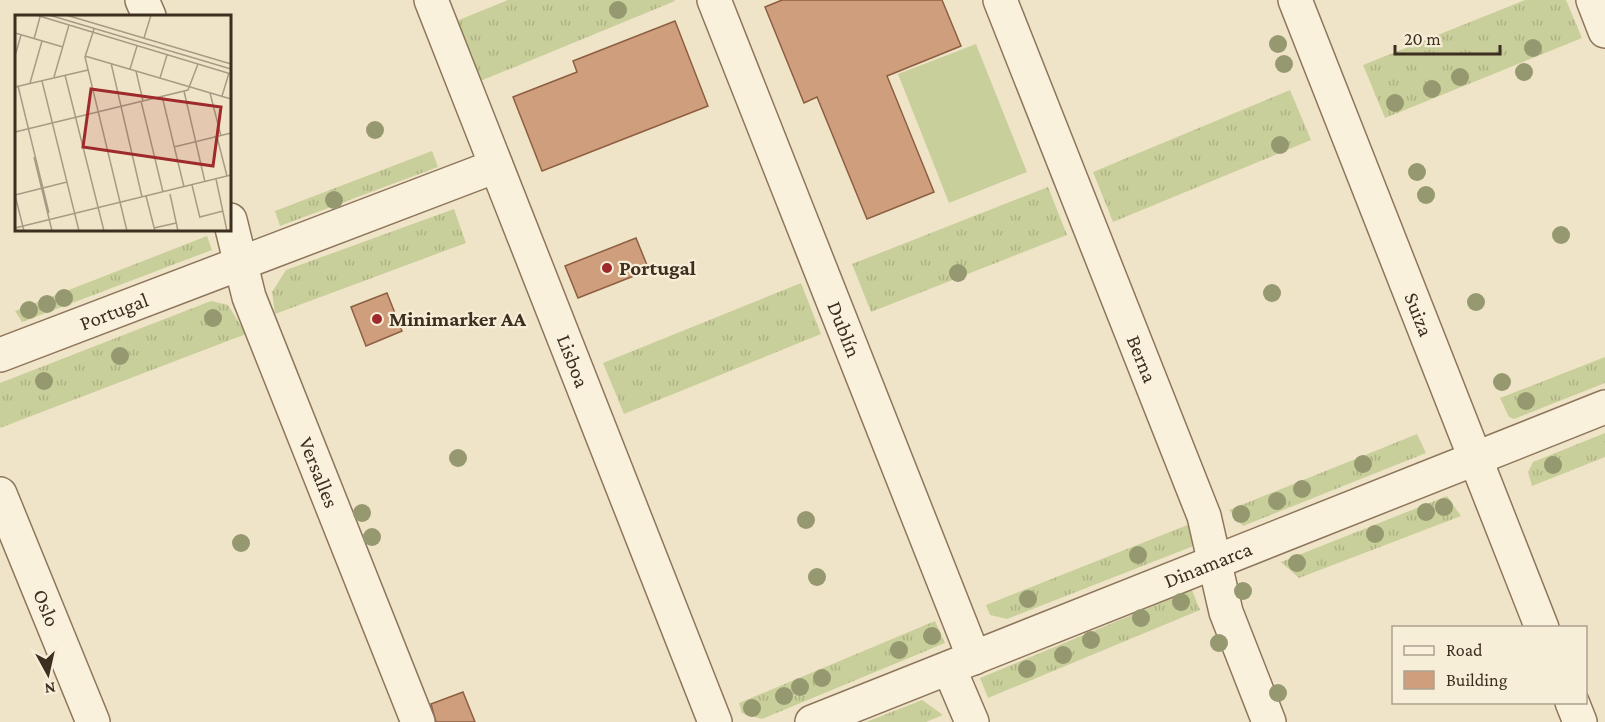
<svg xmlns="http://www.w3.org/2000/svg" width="1605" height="722" viewBox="0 0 1605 722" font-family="'Crimson Pro',serif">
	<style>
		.grass { fill: url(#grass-tufts) }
		.garden { fill: #c9cf9b }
		.building { fill: #cf9f7d; stroke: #8d5f41; stroke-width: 1.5 }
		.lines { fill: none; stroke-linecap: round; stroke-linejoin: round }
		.minor-casing { stroke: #8d765c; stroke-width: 36 }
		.tertiary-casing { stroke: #8d765c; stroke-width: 36 }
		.minor { stroke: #faf1dc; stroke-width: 33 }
		.tertiary { stroke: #faf1dc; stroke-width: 33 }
		.tree { fill: #96986f }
		.poi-dot { fill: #9e2a2b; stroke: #f7eed8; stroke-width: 2 }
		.labels { text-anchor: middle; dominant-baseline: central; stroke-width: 4.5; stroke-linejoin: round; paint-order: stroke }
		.poi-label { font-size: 21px; font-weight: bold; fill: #3d2e20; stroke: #f7eed8; text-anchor: start }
		.street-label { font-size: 21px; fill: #3d2e20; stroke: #f7eed8 }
		.inset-road { fill: none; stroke: #a89b85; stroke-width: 1.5 }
		.view { fill: #9e2a2b; fill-opacity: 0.15; stroke: #9e2a2b; stroke-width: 3 }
		.inset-edge { fill: none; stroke: #3d2e20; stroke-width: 3 }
	</style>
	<defs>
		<pattern id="grass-tufts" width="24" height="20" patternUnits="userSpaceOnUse" patternTransform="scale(1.5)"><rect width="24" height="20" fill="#c9cf9b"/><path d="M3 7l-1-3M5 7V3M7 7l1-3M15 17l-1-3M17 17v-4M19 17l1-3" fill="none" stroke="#aeb285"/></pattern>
	</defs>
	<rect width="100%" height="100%" fill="#f0e4c8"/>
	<!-- grass -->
	<path class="grass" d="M508 0H674L675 1 478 82 454 22Z
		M1525 0H1566L1582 38 1385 118 1363 65Z
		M1290 90 1311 140 1113 222 1093 172Z
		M432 151 438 167 280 226 275 211Z
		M1048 187 1067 235 871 312 852 264Z
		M454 209 466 243 275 314 272 292 286 270Z
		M207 236 212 250 22 322 15 311Z
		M801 283 821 334 624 414 603 363Z
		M211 301 228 305 246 334 0 428V383Z
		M1605 357V383L1514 419 1509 417 1500 398Z
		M1605 433V457L1532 486 1528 472 1533 462Z
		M1417 434 1426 453 1243 526 1229 510Z
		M1447 496 1461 516 1299 578 1281 562Z
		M1195 522 1200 535 1191 547 1007 619 990 615 986 605Z
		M1192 590 1200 610 988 698 980 678Z
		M935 621 945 643 762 719 742 713 739 703Z
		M922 700 943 715 926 722H866Z"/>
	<!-- garden -->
	<path class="garden" d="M976 44 1027 172 949 203 898 74Z"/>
	<!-- building -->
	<path class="building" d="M782 0H942L961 46 887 76 934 192 867 219 817 97 804 103 765 7Z
		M675 21 708 106 542 171 513 97 577 72 573 61Z
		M636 238 649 270 578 298 565 266Z
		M387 293 402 331 366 346 351 307Z
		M463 692 475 722H436L431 704Z"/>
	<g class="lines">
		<!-- minor casing -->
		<g class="minor-casing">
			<g id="minor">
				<path d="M142 0 149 16"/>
				<path id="s1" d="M431 0 715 722"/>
				<path id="s2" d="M714 0 974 658"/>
				<path id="s3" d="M1000 0 1204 516 1226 612 1269 722"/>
				<path d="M1593 0 1605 31"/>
				<path id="s4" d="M230 220 249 297 418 722"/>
				<path id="s5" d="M0 355 496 166"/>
				<path id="s6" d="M0 494 93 722"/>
				<path d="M949 668 972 722"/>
				<path id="s7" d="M812 722 1605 407"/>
			</g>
		</g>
		<!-- tertiary casing -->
		<g class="tertiary-casing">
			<g id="tertiary">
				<path id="s8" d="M1295 0 1542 628"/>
				<path d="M1572 702 1580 722"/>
			</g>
		</g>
		<!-- minor -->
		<use href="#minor" class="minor"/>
		<!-- tertiary -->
		<use href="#tertiary" class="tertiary"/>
	</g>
	<!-- trees -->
	<g class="tree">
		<circle cx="618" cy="10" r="9"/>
		<circle cx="1278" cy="44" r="9"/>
		<circle cx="1533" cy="48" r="9"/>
		<circle cx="1284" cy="64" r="9"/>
		<circle cx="1524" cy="72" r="9"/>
		<circle cx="1460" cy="77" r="9"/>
		<circle cx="1432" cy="89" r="9"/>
		<circle cx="1395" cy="103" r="9"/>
		<circle cx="375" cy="130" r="9"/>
		<circle cx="1280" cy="145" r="9"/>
		<circle cx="1417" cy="172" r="9"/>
		<circle cx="1426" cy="195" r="9"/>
		<circle cx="334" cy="200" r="9"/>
		<circle cx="1561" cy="235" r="9"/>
		<circle cx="958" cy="273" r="9"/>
		<circle cx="1272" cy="293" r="9"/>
		<circle cx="64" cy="298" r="9"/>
		<circle cx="1476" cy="302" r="9"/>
		<circle cx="47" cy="304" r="9"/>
		<circle cx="29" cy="310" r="9"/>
		<circle cx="213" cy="318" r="9"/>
		<circle cx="120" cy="356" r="9"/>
		<circle cx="44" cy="381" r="9"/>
		<circle cx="1502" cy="382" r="9"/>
		<circle cx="1526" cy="401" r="9"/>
		<circle cx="458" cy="458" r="9"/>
		<circle cx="1363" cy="464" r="9"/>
		<circle cx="1553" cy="465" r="9"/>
		<circle cx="1302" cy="489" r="9"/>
		<circle cx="1277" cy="501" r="9"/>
		<circle cx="1444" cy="507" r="9"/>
		<circle cx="1426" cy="512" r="9"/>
		<circle cx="362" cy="513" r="9"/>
		<circle cx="1241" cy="514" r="9"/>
		<circle cx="806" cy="520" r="9"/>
		<circle cx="1375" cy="534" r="9"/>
		<circle cx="372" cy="537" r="9"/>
		<circle cx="241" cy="543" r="9"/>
		<circle cx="1138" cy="555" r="9"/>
		<circle cx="1297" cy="563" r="9"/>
		<circle cx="817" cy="577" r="9"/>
		<circle cx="1243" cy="591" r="9"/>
		<circle cx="1028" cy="599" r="9"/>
		<circle cx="1181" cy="602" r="9"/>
		<circle cx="1141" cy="618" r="9"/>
		<circle cx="932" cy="636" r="9"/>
		<circle cx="1091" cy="640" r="9"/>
		<circle cx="1219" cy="643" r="9"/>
		<circle cx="899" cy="650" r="9"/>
		<circle cx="1063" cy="655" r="9"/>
		<circle cx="1027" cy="669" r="9"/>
		<circle cx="822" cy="678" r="9"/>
		<circle cx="800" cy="687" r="9"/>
		<circle cx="1278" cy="693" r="9"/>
		<circle cx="784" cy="696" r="9"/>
		<circle cx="752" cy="708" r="9"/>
	</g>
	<!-- markers -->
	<g class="poi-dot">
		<circle cx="607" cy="268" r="6"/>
		<circle cx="377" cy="319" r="6"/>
	</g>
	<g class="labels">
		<!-- poi labels -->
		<g class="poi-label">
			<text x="619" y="268">Portugal</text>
			<text x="389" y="319">Minimarker AA</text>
		</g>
		<!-- street labels -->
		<g class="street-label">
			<text stroke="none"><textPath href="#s5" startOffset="122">Portugal</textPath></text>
			<text stroke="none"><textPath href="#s8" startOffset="338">Suiza</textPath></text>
			<text stroke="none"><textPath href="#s2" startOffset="354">Dublín</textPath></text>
			<text stroke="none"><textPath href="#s3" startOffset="386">Berna</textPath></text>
			<text stroke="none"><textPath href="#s1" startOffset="388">Lisboa</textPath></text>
			<text stroke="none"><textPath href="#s4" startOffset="268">Versalles</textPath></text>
			<text stroke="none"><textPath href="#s7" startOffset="426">Dinamarca</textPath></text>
			<text stroke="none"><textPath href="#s6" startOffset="123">Oslo</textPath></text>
		</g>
	</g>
	<!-- overview -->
	<g transform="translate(15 15)">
		<rect width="216" height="216" fill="#f0e4c8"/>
		<path class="inset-road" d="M21 0 216 59M34 0 216 54M51 0 216 49M79 14 70 42 112 216M0 18 48 32M129 23 136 0M19 24 25 2M0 41 6 20M70 41 216 84M96 48 127 182M115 54 122 31M121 56 128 86M50 60 89 216M39 62 54 10M145 63 152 40M27 66 64 216M15 68 27 26M3 71 34 198M0 72 73 55M169 76 190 167M195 78 206 121M147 81 169 172M207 81 214 58M126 86 148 177M0 117 173 75 183 49M202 122 212 161M159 132 216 118M19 142 37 216M201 164 212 216M177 170 185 203M155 179 163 216M0 180 52 167M0 180 9 216M131 181 140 216M185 202 208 196M0 213 216 160M139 213 161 208"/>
		<path class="view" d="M76 74 206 92 198 151 68 132Z"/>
		<rect width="216" height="216" class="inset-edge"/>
	</g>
	<!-- legend -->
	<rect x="1392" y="626" width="195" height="78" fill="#f7eed8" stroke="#ada18e" stroke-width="1.5"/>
	<rect x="1404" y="646" width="30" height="9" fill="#faf1dc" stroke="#ada18e" stroke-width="1.5"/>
	<text x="1446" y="656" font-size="18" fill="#3d2e20">Road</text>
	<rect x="1404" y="671" width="30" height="18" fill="#cf9f7d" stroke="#ada18e" stroke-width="1.5"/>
	<text x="1446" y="686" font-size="18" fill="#3d2e20">Building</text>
	<!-- north arrow -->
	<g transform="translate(48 674) rotate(172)" stroke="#f7eed8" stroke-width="4.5" paint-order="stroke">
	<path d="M0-4.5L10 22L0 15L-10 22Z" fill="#3d2e20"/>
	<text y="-9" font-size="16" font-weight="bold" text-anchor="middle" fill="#3d2e20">N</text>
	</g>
	<!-- scale -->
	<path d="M1395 45v9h105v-9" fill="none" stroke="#3d2e20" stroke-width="3"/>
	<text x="1404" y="45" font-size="18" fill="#3d2e20" stroke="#f7eed8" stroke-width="4.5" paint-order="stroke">20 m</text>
</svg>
